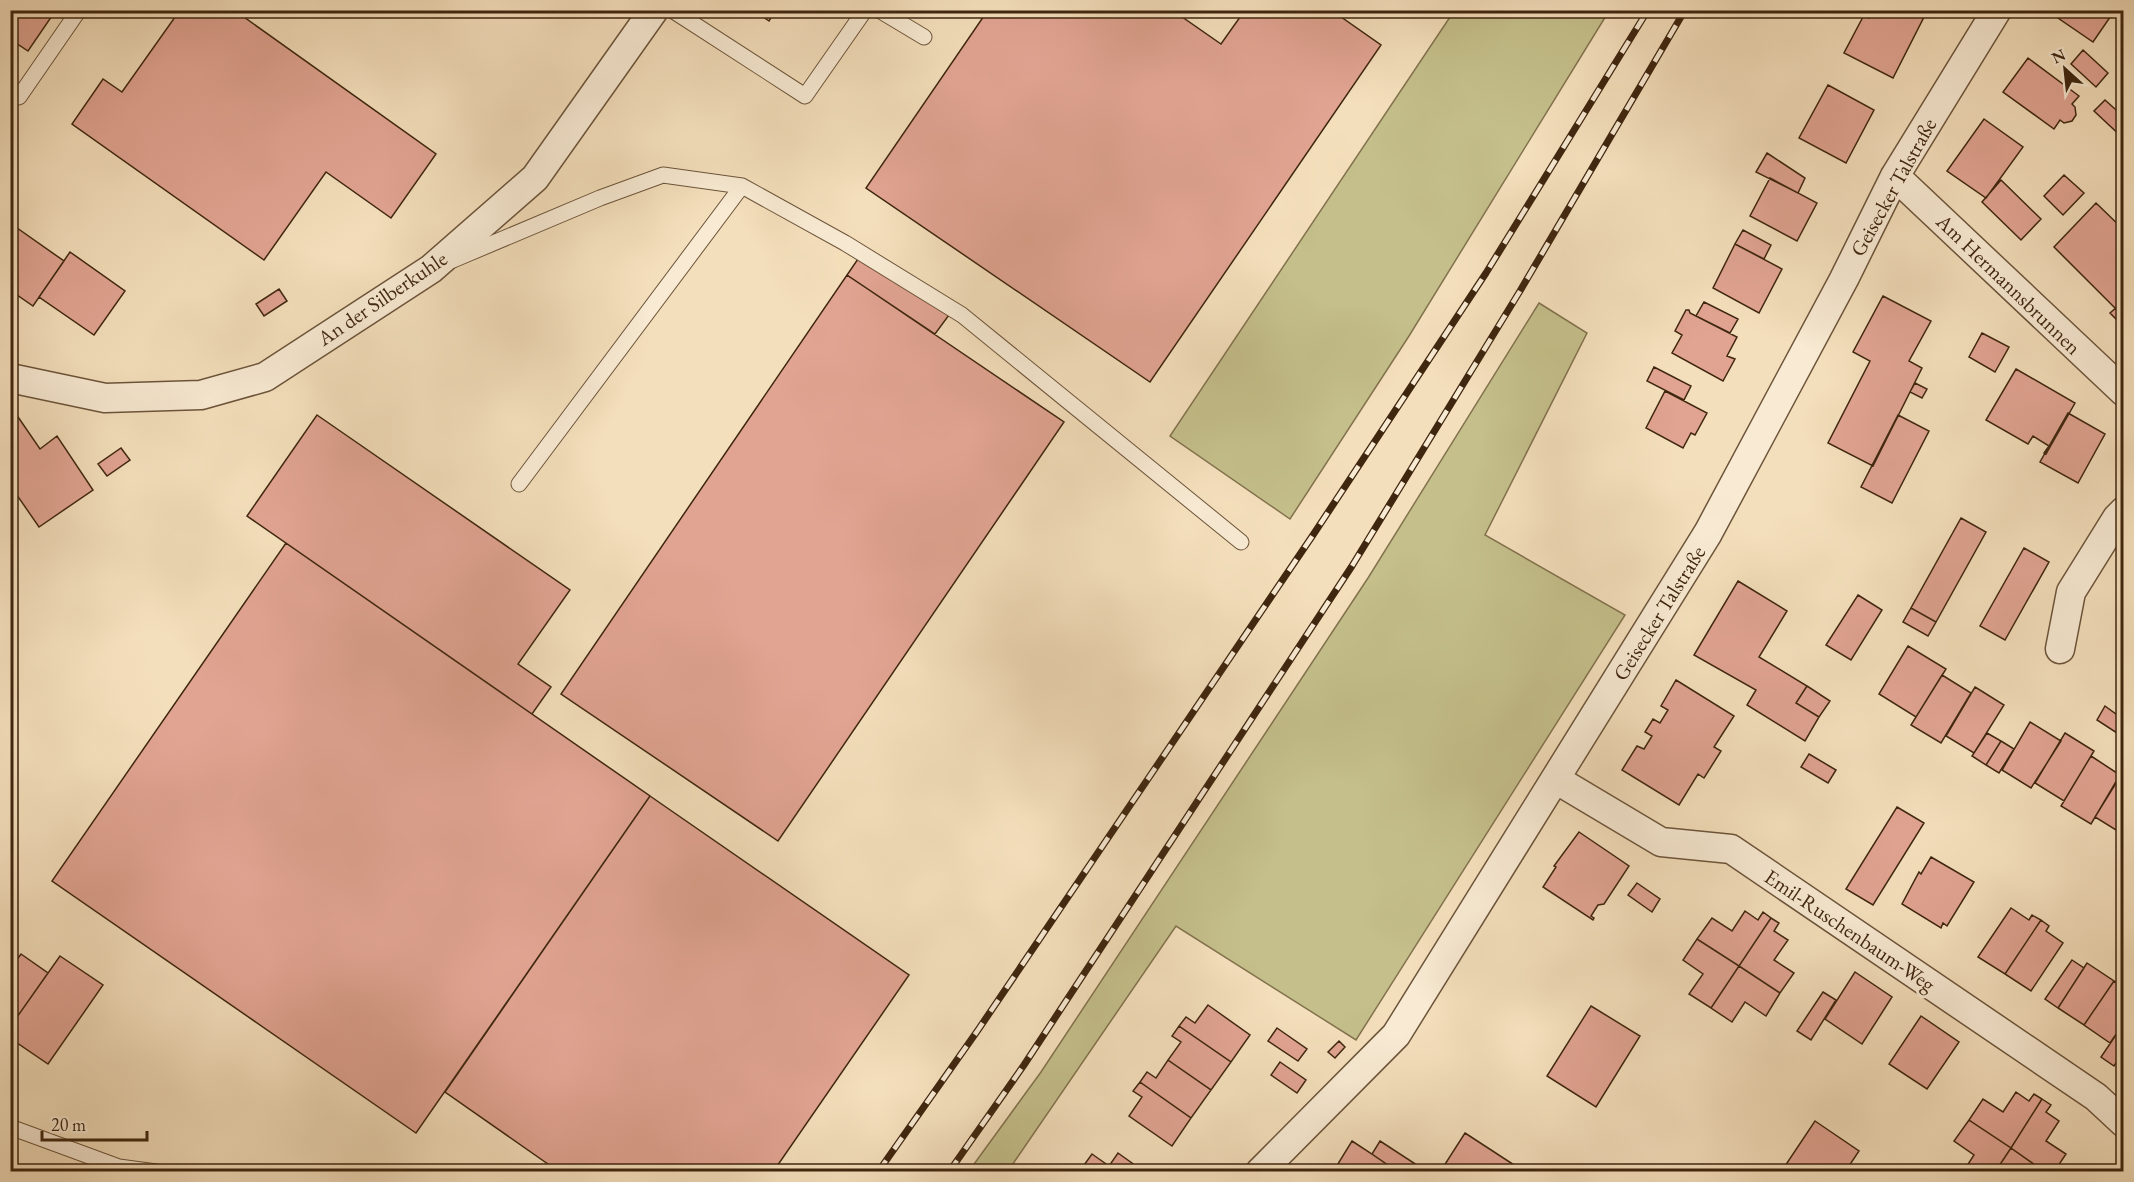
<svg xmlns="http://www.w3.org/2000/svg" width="2134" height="1182" viewBox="0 0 2134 1182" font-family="'EB Garamond',serif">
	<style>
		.green { fill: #c4bf8b; stroke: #82724d; stroke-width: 1.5 }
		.building { fill: #e1a492; stroke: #3f260f; stroke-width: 1.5 }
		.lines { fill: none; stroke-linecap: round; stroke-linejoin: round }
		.lane-casing { stroke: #6c543a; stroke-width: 17 }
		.street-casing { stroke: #6c543a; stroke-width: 31 }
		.lane { stroke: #f8ead3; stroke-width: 15 }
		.street { stroke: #f8ead3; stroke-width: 28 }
		.rail-casing { stroke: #3f260f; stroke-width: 7 }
		.rail { stroke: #f8ead3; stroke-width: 4.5; stroke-dasharray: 14; stroke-linecap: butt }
		.labels { text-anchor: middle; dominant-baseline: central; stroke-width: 6; stroke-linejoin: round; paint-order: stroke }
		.street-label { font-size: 21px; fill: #3f260f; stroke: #f8ead3 }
	</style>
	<rect width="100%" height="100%" fill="#f4dfbc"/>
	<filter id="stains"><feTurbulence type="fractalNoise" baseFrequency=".00333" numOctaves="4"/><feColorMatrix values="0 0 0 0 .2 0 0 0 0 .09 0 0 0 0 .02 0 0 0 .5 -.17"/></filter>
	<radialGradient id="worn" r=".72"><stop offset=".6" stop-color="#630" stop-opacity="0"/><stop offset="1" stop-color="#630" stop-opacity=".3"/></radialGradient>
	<!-- green -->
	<path class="green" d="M1454 11H1609L1409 336 1290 519 1170 436Z
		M1539 303 1587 333 1485 535 1625 615 1356 1040 1176 926 1008 1171H969L1041 1072 1368 578Z"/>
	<!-- building -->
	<path class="building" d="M10 10H56L28 51 10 39Z
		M180 10H234L436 154 391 218 326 172 264 260 72 124 103 79 122 92Z
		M753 10H776L769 21Z
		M988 10H1172L1221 44 1245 10H1331L1381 45 1150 382 866 188Z
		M1873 10H1911L1924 17 1893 78 1844 53 1864 15 1869 18Z
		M2063 10H2115L2093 42 2058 18Z
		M2083 50 2108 73 2096 87 2071 64Z
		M2028 58 2079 96 2072 104 2075 107 2076 115 2072 121 2064 123 2060 120 2054 129 2003 92Z
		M1828 85 1874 110 1846 163 1799 138Z
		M2105 100 2124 117V139L2094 111Z
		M1984 119 2023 147 1986 198 1947 171Z
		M1767 153 1805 178 1798 193 1756 172Z
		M2064 175 2084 193 2063 215 2044 196Z
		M1770 178 1817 203 1797 241 1750 216Z
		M2001 180 2041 219 2021 240 1982 202Z
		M2096 203 2124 230V301L2116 309 2054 247Z
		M10 223 64 261 33 306 10 290Z
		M1743 230 1771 245 1764 259 1735 244Z
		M1735 244 1782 269 1759 313 1713 288Z
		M70 252 125 291 94 335 39 297Z
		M860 256 949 315 935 334 847 275Z
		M847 275 1064 422 778 841 561 694Z
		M279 289 287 301 264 316 256 304Z
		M1883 296 1931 321 1909 361 1922 368 1873 466 1828 443 1870 361 1853 352Z
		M2124 301V323L2122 325 2110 313Z
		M1704 302 1738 319 1730 333 1696 316Z
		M1686 310H1689L1690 313 1737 337 1727 356 1735 359 1723 381 1672 353 1682 335 1675 331Z
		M1982 333 2009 347 1995 372 1969 357Z
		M1654 367 1691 386 1684 400 1647 381Z
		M2016 369 2075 403 2046 454 2044 453 2049 446 2033 436 2028 444 1986 420Z
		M1915 383 1927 389 1922 398 1910 392Z
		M1665 391 1707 413 1695 435 1691 433 1683 448 1646 428Z
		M2068 413 2105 434 2078 483 2040 462Z
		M16 414 40 449 57 436 93 490 39 527 10 485V418Z
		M317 415 570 590 518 664 551 687 532 714 247 516Z
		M1898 415 1929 431 1892 503 1861 487Z
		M121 448 130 460 107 476 98 464Z
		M1961 518 1986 532 1936 622 1911 608Z
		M286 543 650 796 416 1133 52 881Z
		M2024 548 2049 562 2005 640 1980 626Z
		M1738 581 1787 611 1759 657 1807 686 1796 703 1819 717 1805 741 1747 705 1756 690 1694 655Z
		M1858 595 1882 610 1851 660 1826 645Z
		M1911 608 1936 622 1928 636 1903 622Z
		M1908 646 1946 669 1916 717 1879 694Z
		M1942 675 1971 693 1941 743 1911 725Z
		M1676 680 1734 716 1714 747 1721 751 1704 778 1698 774 1679 805 1622 770 1637 746 1644 749 1652 736 1645 732 1653 719 1660 723 1668 710 1661 706Z
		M1807 686 1830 701 1819 717 1796 703Z
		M1975 687 2004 705 1974 753 1946 736Z
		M2105 706 2124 720V730L2120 735 2097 720Z
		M2030 722 2061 741 2031 788 2002 770Z
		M1987 733 2001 741 1986 765 1972 756Z
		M2065 733 2094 751 2064 801 2035 783Z
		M2001 741 2014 749 1999 773 1986 765Z
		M1809 754 1836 770 1828 783 1801 767Z
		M2091 756 2120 775 2091 824 2061 806Z
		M2124 770V835L2095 817Z
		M650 796 909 975 773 1172H554L555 1169 445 1092Z
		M1897 807 1924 823 1873 905 1846 889Z
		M1579 832 1629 866 1604 904 1598 905 1591 916 1594 918 1593 920 1543 887 1556 867 1554 866Z
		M1931 857 1974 882 1947 926 1943 923 1941 928 1902 904 1919 872 1921 874Z
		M1637 883 1660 899 1652 912 1628 895Z
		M2011 908 2029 920 2032 915 2041 920 2005 974 1978 957Z
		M1745 911 1758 920 1763 912 1771 918 1739 966 1697 939 1712 918 1732 931Z
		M1771 918 1779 923 1774 931 1788 940 1774 960 1794 973 1780 993 1739 966Z
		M2041 920 2049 926 2046 931 2063 943 2031 991 2005 974Z
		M1697 939 1739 966 1711 1008 1689 994 1703 974 1683 960Z
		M21 954 48 973 10 1027V969Z
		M60 956 103 985 48 1064 10 1038V1027Z
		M2072 960 2084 968 2058 1008 2045 999Z
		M2087 963 2114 981 2084 1025 2058 1008Z
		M1739 966 1780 993 1766 1016 1745 1002 1732 1022 1711 1008Z
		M1855 972 1892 997 1862 1044 1825 1019Z
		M2114 981 2124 987V1023L2110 1043 2084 1025Z
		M1823 992 1836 1000 1811 1040 1797 1031Z
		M1208 1005 1250 1035 1231 1062 1179 1026 1186 1017 1195 1023Z
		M1591 1006 1640 1036 1596 1107 1547 1076Z
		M1921 1016 1959 1042 1927 1089 1889 1064Z
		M2124 1023V1051L2114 1066 2101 1057Z
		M1179 1026 1231 1062 1211 1090 1168 1060 1181 1042 1172 1036Z
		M1277 1028 1307 1049 1298 1061 1268 1041Z
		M1339 1041 1345 1047 1335 1058 1328 1052Z
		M1168 1060 1211 1090 1191 1118 1140 1082 1147 1072 1156 1078Z
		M1280 1062 1306 1080 1297 1093 1271 1075Z
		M1140 1082 1191 1118 1172 1146 1129 1116 1142 1097 1133 1091Z
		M2016 1092 2029 1101 2034 1094 2042 1099 2011 1148 1969 1120 1983 1099 2003 1112Z
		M2042 1099 2051 1105 2046 1112 2059 1121 2046 1141 2066 1154 2054 1172H2045L2011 1148Z
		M1969 1120 2011 1148 1995 1172H1963L1974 1155 1954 1141Z
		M1815 1121 1859 1151 1845 1172H1781Z
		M1465 1133 1525 1172H1440Z
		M1352 1141 1372 1154 1398 1172H1343L1336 1167Z
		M1380 1141 1420 1167 1417 1172H1398L1372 1154Z
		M2011 1148 2045 1172H1995Z
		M1118 1153 1143 1171V1172H1117L1109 1166Z
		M1092 1154 1109 1166 1117 1172H1079Z"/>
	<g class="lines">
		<!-- lane casing -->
		<g class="lane-casing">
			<path id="lane" d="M672 10 805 96 865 10
				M879 10 924 37
				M10 91 19 97 79 10
				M453 260 600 198 663 175 742 186 845 243 962 315 1241 542
				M519 484 742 186
				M10 1127 119 1167 156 1172"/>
		</g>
		<!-- street casing -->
		<g class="street-casing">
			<path id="street" d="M1895 176 2124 392
				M10 378 105 398 201 395 265 377 431 269 535 178 654 10
				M2060 649 2071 592 2117 518 2124 511
				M1557 780 1661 842 1731 849 2096 1097 2124 1123
				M1260 1172 1396 1035 1708 533 1844 279 1895 176 1997 10"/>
		</g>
		<!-- lane -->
		<use href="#lane" class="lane"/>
		<!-- street -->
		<use href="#street" class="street"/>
		<!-- rail casing -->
		<g class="rail-casing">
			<path id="rail" d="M878 1172 978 1030 1313 535 1486 273 1648 10
				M949 1172 1024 1065 1352 566 1520 291 1685 10"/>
		</g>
		<!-- rail -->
		<use href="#rail" class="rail"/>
	</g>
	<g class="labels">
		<!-- street labels -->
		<g class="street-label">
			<text transform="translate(1893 187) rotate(-61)">Geisecker Talstraße</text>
			<text transform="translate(2009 284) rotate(44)">Am Hermannsbrunnen</text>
			<text transform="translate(382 298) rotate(-34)">An der Silberkuhle</text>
			<text transform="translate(1659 613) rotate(-58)">Geisecker Talstraße</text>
			<text transform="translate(1850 930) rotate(34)">Emil-Ruschenbaum-Weg</text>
		</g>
	</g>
	<!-- margin -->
	<rect width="2134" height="1182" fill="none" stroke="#f4dfbc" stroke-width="36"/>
	<rect x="12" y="12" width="2110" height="1158" fill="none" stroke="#3f260f" stroke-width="3"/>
	<rect x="18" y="18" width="2098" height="1146" fill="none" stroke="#3f260f" stroke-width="1.5"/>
	<!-- north arrow -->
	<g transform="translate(2065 69) rotate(333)" stroke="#f8ead3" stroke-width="4.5" paint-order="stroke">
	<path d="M0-4.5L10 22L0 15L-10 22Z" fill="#3f260f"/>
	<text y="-9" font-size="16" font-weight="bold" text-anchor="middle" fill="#3f260f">N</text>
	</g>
	<!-- scale -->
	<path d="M42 1131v9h105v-9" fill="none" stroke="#3f260f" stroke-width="3"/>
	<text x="51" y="1131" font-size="18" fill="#3f260f" stroke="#f8ead3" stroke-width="4.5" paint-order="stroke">20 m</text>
	<rect width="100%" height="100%" filter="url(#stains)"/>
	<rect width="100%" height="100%" fill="url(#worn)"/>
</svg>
